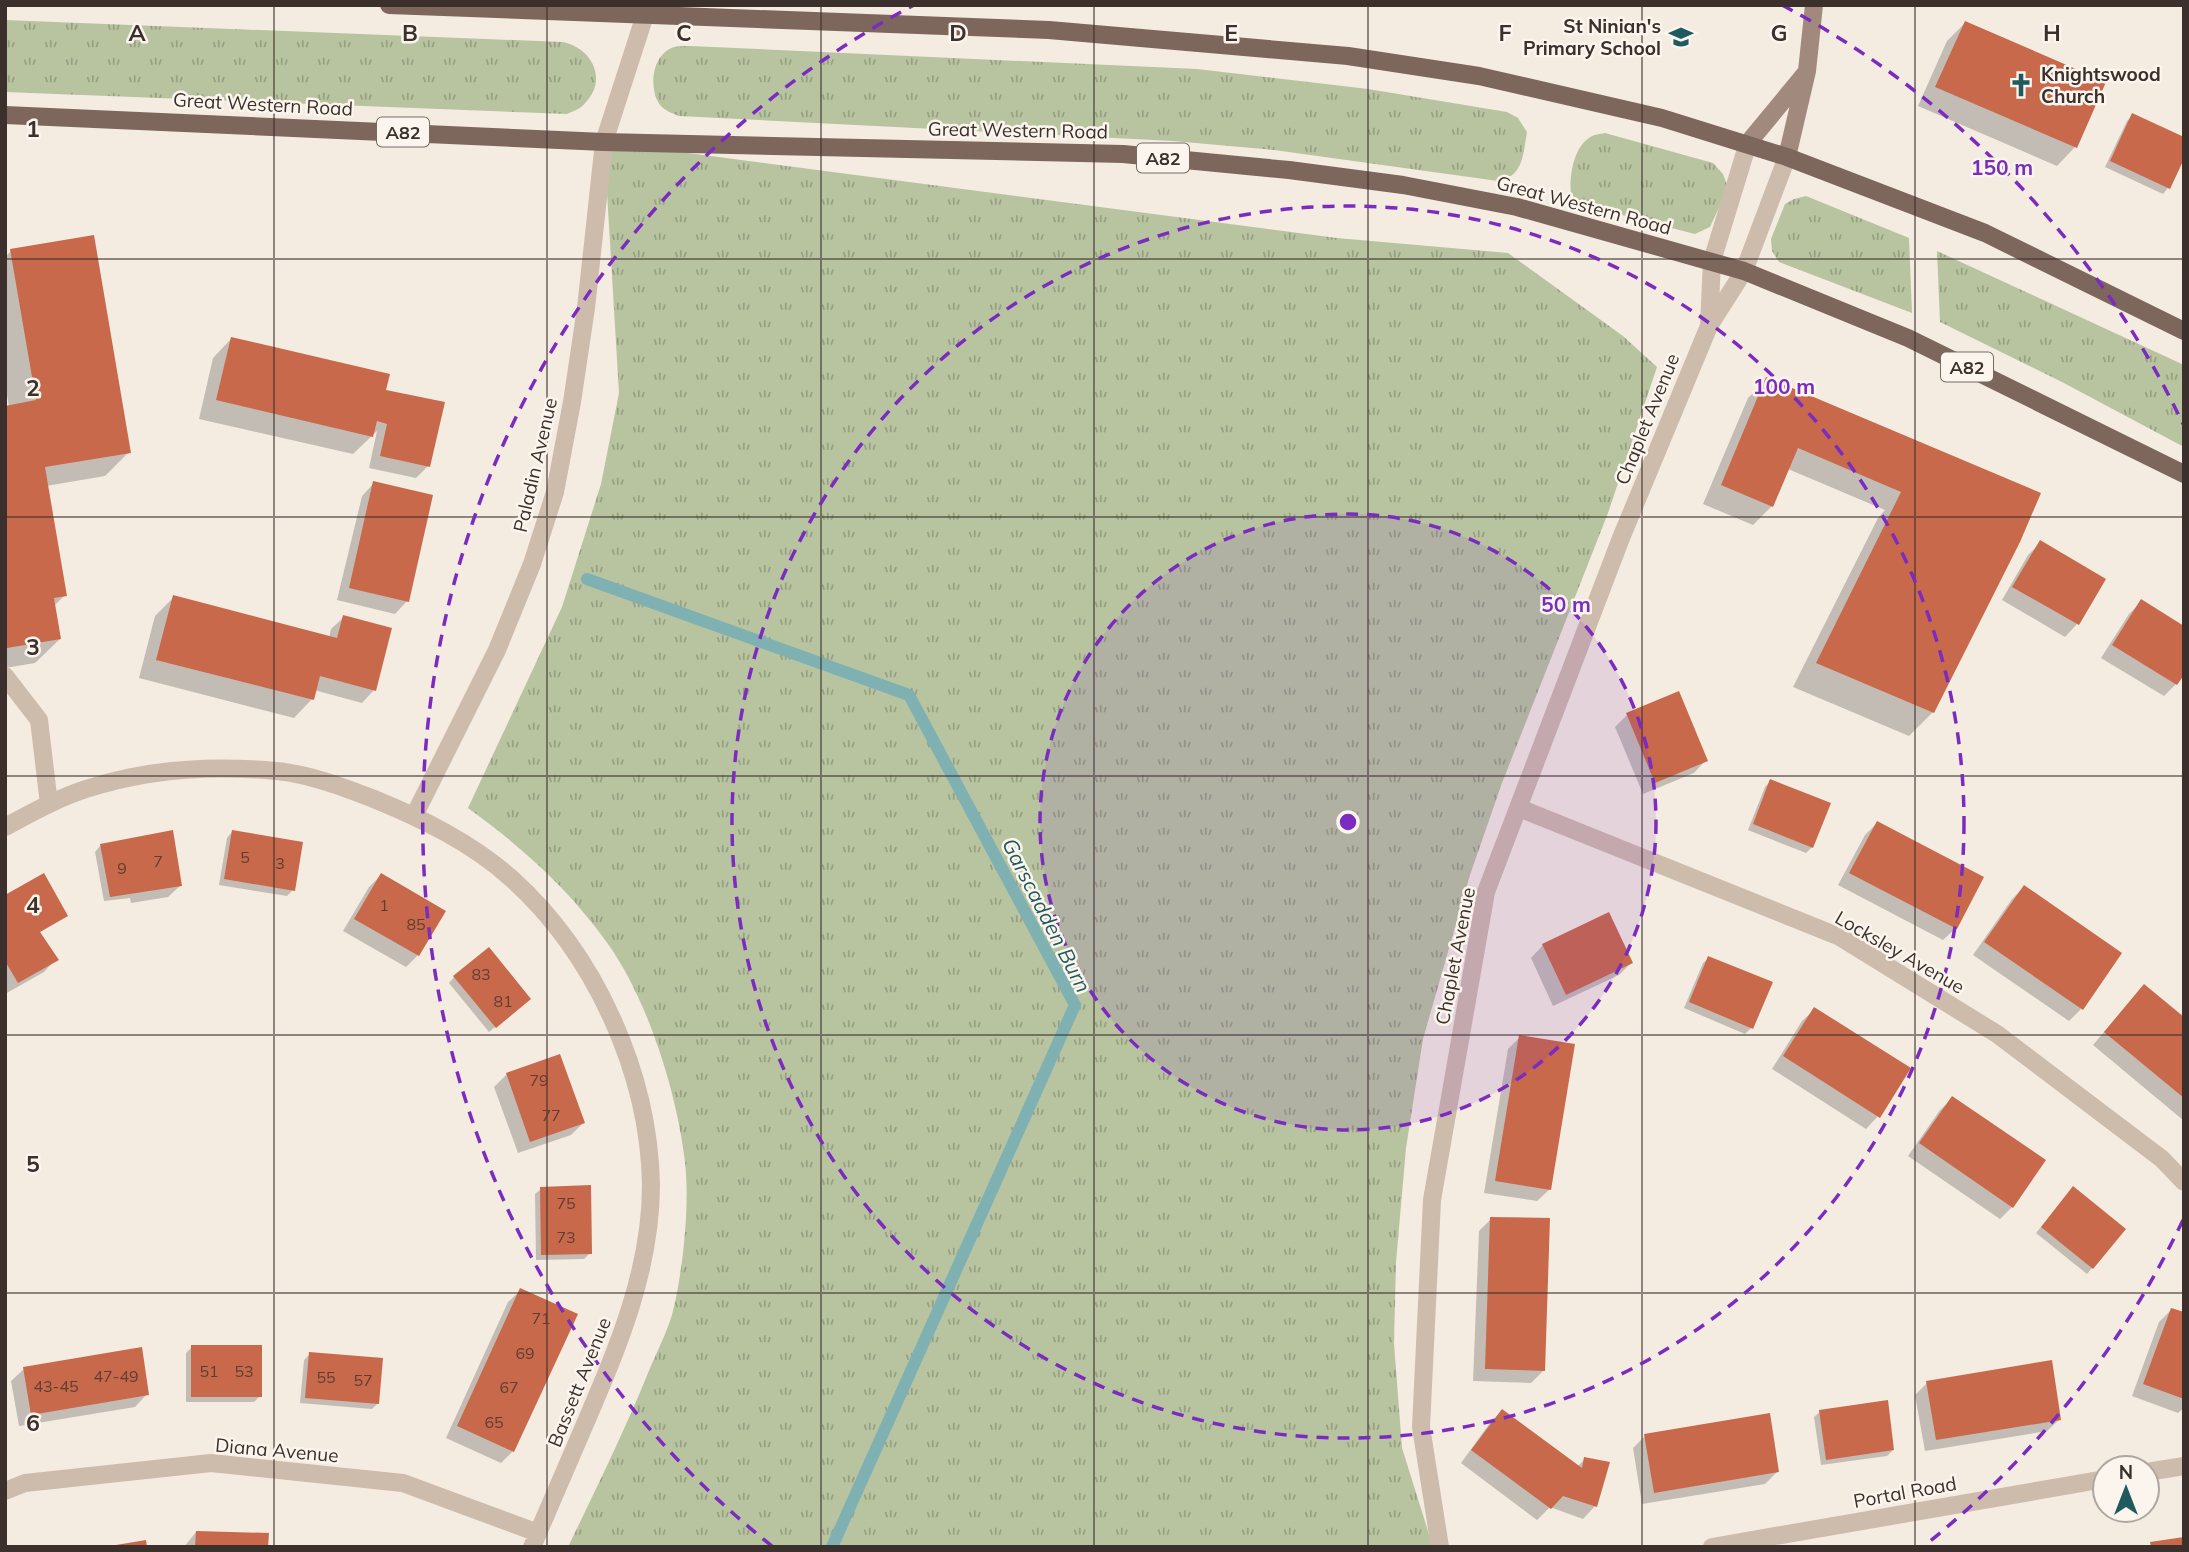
<svg xmlns="http://www.w3.org/2000/svg" width="2189" height="1552" viewBox="0 0 2189 1552" font-family="Mulish,sans-serif">
	<style>
		.grass { fill: url(#grass-tufts) }
		.shadow { fill: #0003 }
		.lines { fill: none; stroke-linecap: round; stroke-linejoin: round }
		.stream { stroke: #7fb0b2; stroke-width: 12 }
		.building { fill: #c8694b }
		.lane { stroke: #cdbbac; stroke-width: 18 }
		.street { stroke: #cdbbac; stroke-width: 18 }
		.secondary { stroke: #a18a7d; stroke-width: 18 }
		.primary { stroke: #7d675c; stroke-width: 18 }
		.grid { fill: none; stroke: #3b302b; stroke-width: 2; stroke-opacity: 0.55 }
		.ring { fill: none; stroke: #7b2cbf; stroke-width: 3.5; stroke-dasharray: 12 9 }
		.labels { text-anchor: middle; dominant-baseline: central; stroke-width: 5; stroke-linejoin: round; paint-order: stroke }
		.number-label { font-size: 16px; fill: #5e3e33 }
		.shield { fill: #fbf5ee; stroke: #756b66; stroke-width: 2 }
		.shield-label { font-size: 18px; font-weight: bold; fill: #3b302b }
		.poi-label { font-size: 19px; font-weight: bold; fill: #3b302b; stroke: #fbf5ee; text-anchor: end }
		.street-label { font-size: 19px; fill: #3b302b; stroke: #fbf5ee }
		.water-label { font-size: 21px; font-style: italic; fill: #1f5a5e; stroke: #fbf5ee }
		.grid-label { font-size: 23px; text-anchor: middle; font-weight: bold; fill: #3b302b; stroke: #fbf5ee; stroke-width: 5; stroke-linejoin: round; paint-order: stroke }
		.centre { fill: #7b2cbf; stroke: #fbf5ee; stroke-width: 3.5 }
		.ring-label { font-size: 21px; text-anchor: middle; font-weight: bold; fill: #7b2cbf; stroke: #fbf5ee; stroke-width: 5; stroke-linejoin: round; paint-order: stroke }
	</style>
	<defs>
		<pattern id="grass-tufts" width="24" height="20" patternUnits="userSpaceOnUse" patternTransform="scale(1.75)"><rect width="24" height="20" fill="#b8c4a0"/><path d="M3 7l-1-3M5 7V3M7 7l1-3M15 17l-1-3M17 17v-4M19 17l1-3" fill="none" stroke="#97a083"/></pattern>
	</defs>
	<rect width="100%" height="100%" fill="#f4ebe1"/>
	<!-- grass -->
	<path class="grass" d="M5 20 563 42C591 48 608 78 586 102 582 108 574 111 567 114L5 92Z
		M690 46 1197 69 1368 89 1507 112 1518 118 1527 132C1523 153 1524 177 1498 181L1274 150 1173 141 679 116C672 113 665 111 660 105 648 88 652 54 674 47 678 46 685 46 690 46Z
		M1605 133 1713 163 1723 174 1728 188 1710 227 1695 234 1683 231 1585 205 1571 195C1569 178 1573 148 1589 138 1592 135 1600 134 1605 133Z
		M604 142 1337 238 1508 253 1623 336 1657 367 1608 513 1502 783 1470 875 1423 1039 1406 1148 1396 1262 1394 1343 1402 1448 1433 1547H568C596 1489 624 1432 648 1373 656 1354 666 1334 672 1315 683 1272 690 1205 685 1162 677 1093 648 1000 608 944 569 889 522 847 468 808L562 607 601 484 619 393Z
		M1806 196 1909 238 1912 313 1779 262 1772 251 1771 239 1785 204 1794 199Z
		M1937 251 2184 365V447L2062 382 1940 322Z"/>
	<!-- shadow -->
	<path class="shadow" d="M1965 23 2103 83 2075 147 2057 166 1918 106 1947 41Z
		M2133 115 2168 188 2163 194 2105 167 2127 121Z
		M11 251 129 452 105 476 46 486 65 595 54 606 60 639 35 663 5 668V407H9L5 382V257Z
		M231 339 384 392 428 466 416 478 369 468 377 431 353 454 199 419 213 358Z
		M1767 379 2038 494 1933 712 1909 736 1793 687 1878 518 1885 510 1788 469 1772 506 1753 525 1703 504 1748 398Z
		M374 483 407 601 395 614 337 600 362 496Z
		M2040 543 2104 579 2077 624 2065 637 2002 600 2028 555Z
		M174 597 329 638 331 629 344 617 374 690 362 703 314 690 312 699 294 718 139 678 155 616Z
		M2141 602 2176 684 2164 696 2101 658 2129 614Z
		M1627 715 1706 760 1694 773 1643 794 1615 727Z
		M1770 781 1812 847 1806 853 1748 830 1765 787Z
		M1877 823 1956 928 1943 940 1838 885 1865 835Z
		M232 832 293 890 287 896 219 885 227 838Z
		M100 846 181 885 168 897 131 903 130 898 104 901 95 852Z
		M381 875 418 955 406 967 343 931 369 887Z
		M2024 887 2081 1009 2069 1021 1973 955 2012 899Z
		M5 897 66 916 40 932 56 959 44 972 5 994Z
		M1543 945 1631 963 1619 975 1553 1006 1531 958Z
		M1709 958 1751 1028 1745 1034 1684 1008 1703 963Z
		M454 977 523 1004 489 1032 449 983Z
		M2132 999 2184 1020 2183 1120 2093 1045Z
		M1815 1009 1878 1116 1866 1129 1772 1069 1802 1021Z
		M1520 1037 1550 1189 1537 1201 1484 1193 1508 1049Z
		M507 1074 583 1123 571 1135 518 1153 494 1087Z
		M1953 1098 2012 1207 2000 1219 1908 1156 1940 1110Z
		M541 1189 590 1253 584 1259 536 1260 535 1194Z
		M2068 1194 2092 1268 2087 1274 2036 1233Z
		M1491 1219 1543 1371 1531 1383 1473 1381 1479 1231Z
		M521 1290 513 1451 501 1463 446 1438 508 1302Z
		M2171 1310 2184 1314V1408L2178 1413 2132 1396 2159 1322Z
		M192 1347 260 1396 254 1402H186V1353Z
		M310 1354 378 1403 372 1409 300 1403 304 1360Z
		M24 1369 147 1394 135 1407 19 1426 11 1381Z
		M1927 1383 2060 1419 2047 1431 1925 1451 1915 1395Z
		M1502 1411 1578 1466 1585 1459 1607 1463 1595 1506 1583 1519 1550 1507 1537 1520 1461 1463 1490 1423Z
		M1820 1412 1893 1450 1887 1456 1821 1465 1814 1417Z
		M1645 1436 1777 1472 1765 1484 1642 1504 1633 1448Z
		M196 1532 267 1547H184Z"/>
	<g class="lines">
		<!-- stream -->
		<path class="stream" d="M587 579 909 695 1075 1005 832 1547"/>
	</g>
	<!-- building -->
	<path class="building" d="M1965 21 2106 82 2077 148 1935 87Z
		M2132 113 2184 137V159L2170 189 2110 161Z
		M94 235 131 453 45 467 67 596 54 598 61 639 7 648 5 635V406L36 400 10 249Z
		M231 337 390 374 386 390 445 402 430 467 380 456 387 424 377 421 373 437 216 400Z
		M1766 377 2041 493 2020 542 1934 713 1816 663 1901 492 1798 448 1773 507 1721 485Z
		M373 481 433 495 409 602 349 588Z
		M2040 540 2106 579 2079 625 2012 587Z
		M173 595 337 638 343 615 392 628 376 691 320 676 314 700 156 660Z
		M2141 599 2184 626V675L2177 685 2112 645Z
		M1679 691 1708 761 1655 783 1626 713Z
		M1770 779 1831 803 1813 848 1753 824Z
		M1877 821 1984 877 1957 929 1849 873Z
		M173 830 182 886 110 897 100 844Z
		M232 830 303 842 295 891 224 879Z
		M44 873 68 916 40 932 59 960 18 983 5 961V895Z
		M381 873 446 911 419 956 354 919Z
		M2024 885 2122 953 2083 1010 1984 942Z
		M1609 912 1633 963 1566 995 1542 944Z
		M489 947 531 999 496 1028 453 976Z
		M1708 956 1773 982 1753 1029 1689 1002Z
		M2144 984 2184 1017V1098L2104 1032Z
		M1814 1007 1911 1068 1880 1118 1783 1056Z
		M1519 1035 1575 1044 1551 1190 1495 1181Z
		M560 1054 585 1123 530 1142 506 1073Z
		M1952 1096 2046 1160 2013 1208 1919 1143Z
		M591 1185 592 1254 541 1255 540 1187Z
		M2073 1186 2126 1229 2093 1269 2041 1227Z
		M1490 1217 1550 1218 1545 1371 1485 1369Z
		M520 1288 578 1314 514 1452 457 1426Z
		M2171 1308 2184 1312V1399L2143 1384Z
		M191 1345H262V1397H191Z
		M142 1347 149 1395 31 1415 23 1367Z
		M309 1352 383 1358 379 1404 305 1398Z
		M2052 1360 2061 1420 1936 1440 1926 1381Z
		M1888 1400 1894 1450 1826 1460 1819 1410Z
		M1502 1409 1582 1468 1584 1457 1610 1462 1597 1507 1563 1496 1551 1509 1471 1450Z
		M1770 1413 1779 1472 1654 1493 1644 1434Z
		M196 1531 269 1533 268 1547H195Z
		M2184 1537V1547H2151L2150 1542Z
		M146 1540 147 1547H116V1545Z"/>
	<g class="lines">
		<!-- lane -->
		<path class="lane" d="M5 676 39 720 49 804"/>
		<!-- street -->
		<path class="street" d="M1709 326 1712 261 1748 143
			M1519 808 1840 937 1997 1034 2162 1159 2184 1182
			M414 816 497 650 532 564 555 492 572 402 586 308 604 142 645 15
			M5 827C31 813 58 798 86 789 147 769 213 765 276 771 309 774 343 787 374 799 423 819 472 843 512 879 595 954 649 1073 651 1185 651 1270 618 1347 585 1424 567 1465 550 1506 532 1547
			M2147 1472 2184 1466
			M5 1491 25 1483 211 1463 403 1483 538 1533
			M1440 1547 1421 1427 1432 1200 1486 892 1621 538 1709 326 1744 271 1787 157
			M1712 1547 2105 1479"/>
		<!-- secondary -->
		<path class="secondary" d="M1748 143 1805 74
			M1787 157 1807 71 1814 5"/>
		<!-- primary -->
		<path class="primary" d="M389 5 1049 30 1348 56 1479 76 1662 118 1787 157 1985 233 2184 331
			M5 115 604 142 1123 154 1289 170 1403 185 1517 207 1744 271 1908 338 2184 474"/>
	</g>
	<!-- grid -->
	<path class="grid" d="M274 5V1547M547 5V1547M821 5V1547M1094 5V1547M1368 5V1547M1642 5V1547M1915 5V1547M5 259H2184M5 517H2184M5 776H2184M5 1035H2184M5 1293H2184"/>
	<!-- distance rings -->
	<circle cx="1348" cy="822" r="308" fill="#7b2cbf" fill-opacity=".12"/>
	<g class="ring">
		<circle cx="1348" cy="822" r="308"/>
		<circle cx="1348" cy="822" r="616"/>
		<path d="M2183 1220A925 925 0 0 1 1924 1546M772 1546A925 925 0 0 1 914 5M1782 5A925 925 0 0 1 2183 424"/>
	</g>
	<!-- icons -->
	<defs>
		<g id="school-bare" transform="scale(1.89)"><path d="M0-5L7-2L0 1L-7-2ZM-4 1L0 2.5L4 1V4Q0 6-4 4Z" fill="#1f5a5e" stroke="#fbf5ee" stroke-width="2.5" paint-order="stroke"/></g>
		<g id="church-bare" transform="scale(1.89)"><path d="M-1.2-6h2.4v3.5h3.3v2.4h-3.3V6h-2.4V-.1h-3.3v-2.4h3.3Z" fill="#1f5a5e" stroke="#fbf5ee" stroke-width="2.5" paint-order="stroke"/></g>
	</defs>
	<g fill-rule="evenodd">
		<use href="#school-bare" x="1681" y="37"/>
		<use href="#church-bare" x="2021" y="85"/>
	</g>
	<g class="labels">
		<!-- number labels -->
		<g class="number-label">
			<text x="245" y="857">5</text>
			<text x="158" y="861">7</text>
			<text x="280" y="863">3</text>
			<text x="122" y="868">9</text>
			<text x="384" y="905">1</text>
			<text x="416" y="924">85</text>
			<text x="481" y="974">83</text>
			<text x="503" y="1001">81</text>
			<text x="539" y="1080">79</text>
			<text x="551" y="1115">77</text>
			<text x="566" y="1203">75</text>
			<text x="566" y="1237">73</text>
			<text x="541" y="1318">71</text>
			<text x="525" y="1353">69</text>
			<text x="209" y="1371">51</text>
			<text x="244" y="1371">53</text>
			<text x="116" y="1376">47-49</text>
			<text x="326" y="1377">55</text>
			<text x="363" y="1380">57</text>
			<text x="56" y="1386">43-45</text>
			<text x="509" y="1387">67</text>
			<text x="494" y="1422">65</text>
		</g>
		<!-- shield labels -->
		<g class="shield">
			<rect x="377" y="117.5" width="52" height="29" rx="5"/>
			<rect x="1137" y="143.5" width="52" height="29" rx="5"/>
			<rect x="1941" y="352.5" width="52" height="29" rx="5"/>
		</g>
		<g class="shield-label">
			<text x="403" y="132">A82</text>
			<text x="1163" y="158">A82</text>
			<text x="1967" y="367">A82</text>
		</g>
		<!-- poi labels -->
		<g class="poi-label">
			<text x="1661" y="26">St Ninian's<tspan x="1661" dy="22">Primary School</tspan></text>
			<text x="2041" y="74" text-anchor="start">Knightswood<tspan x="2041" dy="22">Church</tspan></text>
		</g>
		<!-- street labels -->
		<g class="street-label">
			<text transform="translate(263 104) rotate(3)">Great Western Road</text>
			<text transform="translate(1018 130) rotate(1)">Great Western Road</text>
			<text transform="translate(1584 205) rotate(15)">Great Western Road</text>
			<text transform="translate(1647 419) rotate(-68)">Chaplet Avenue</text>
			<text transform="translate(535 465) rotate(-77)">Paladin Avenue</text>
			<text transform="translate(1900 952) rotate(30)">Locksley Avenue</text>
			<text transform="translate(1455 956) rotate(-79)">Chaplet Avenue</text>
			<text transform="translate(579 1382) rotate(-68)">Bassett Avenue</text>
			<text transform="translate(277 1450) rotate(5)">Diana Avenue</text>
			<text transform="translate(1905 1492) rotate(-10)">Portal Road</text>
		</g>
		<!-- water labels -->
		<g class="water-label">
			<text transform="translate(1047 915) rotate(63)">Garscadden Burn</text>
		</g>
	</g>
	<g class="grid-label">
		<text x="137" y="41">A</text>
		<text x="410" y="41">B</text>
		<text x="684" y="41">C</text>
		<text x="958" y="41">D</text>
		<text x="1231" y="41">E</text>
		<text x="1505" y="41">F</text>
		<text x="1779" y="41">G</text>
		<text x="2052" y="41">H</text>
		<text x="33" y="137">1</text>
		<text x="33" y="396">2</text>
		<text x="33" y="655">3</text>
		<text x="33" y="913">4</text>
		<text x="33" y="1172">5</text>
		<text x="33" y="1431">6</text>
	</g>
	<circle cx="1348" cy="822" r="10" class="centre"/>
	<g class="ring-label">
		<text x="2002" y="175">150 m</text>
		<text x="1784" y="394">100 m</text>
		<text x="1566" y="612">50 m</text>
	</g>
	<!-- border -->
	<rect width="2189" height="1552" fill="none" stroke="#3b302b" stroke-width="14"/>
	<!-- north arrow -->
	<g transform="translate(2126 1489)"><circle r="33" fill="#fbf5ee" stroke="#aea6a0" stroke-width="2"/>
	<path d="M0-5L12 26L0 18L-12 26Z" fill="#1f5a5e"/>
	<text y="-10" font-size="19" font-weight="bold" text-anchor="middle" fill="#3b302b">N</text>
	</g>
</svg>
